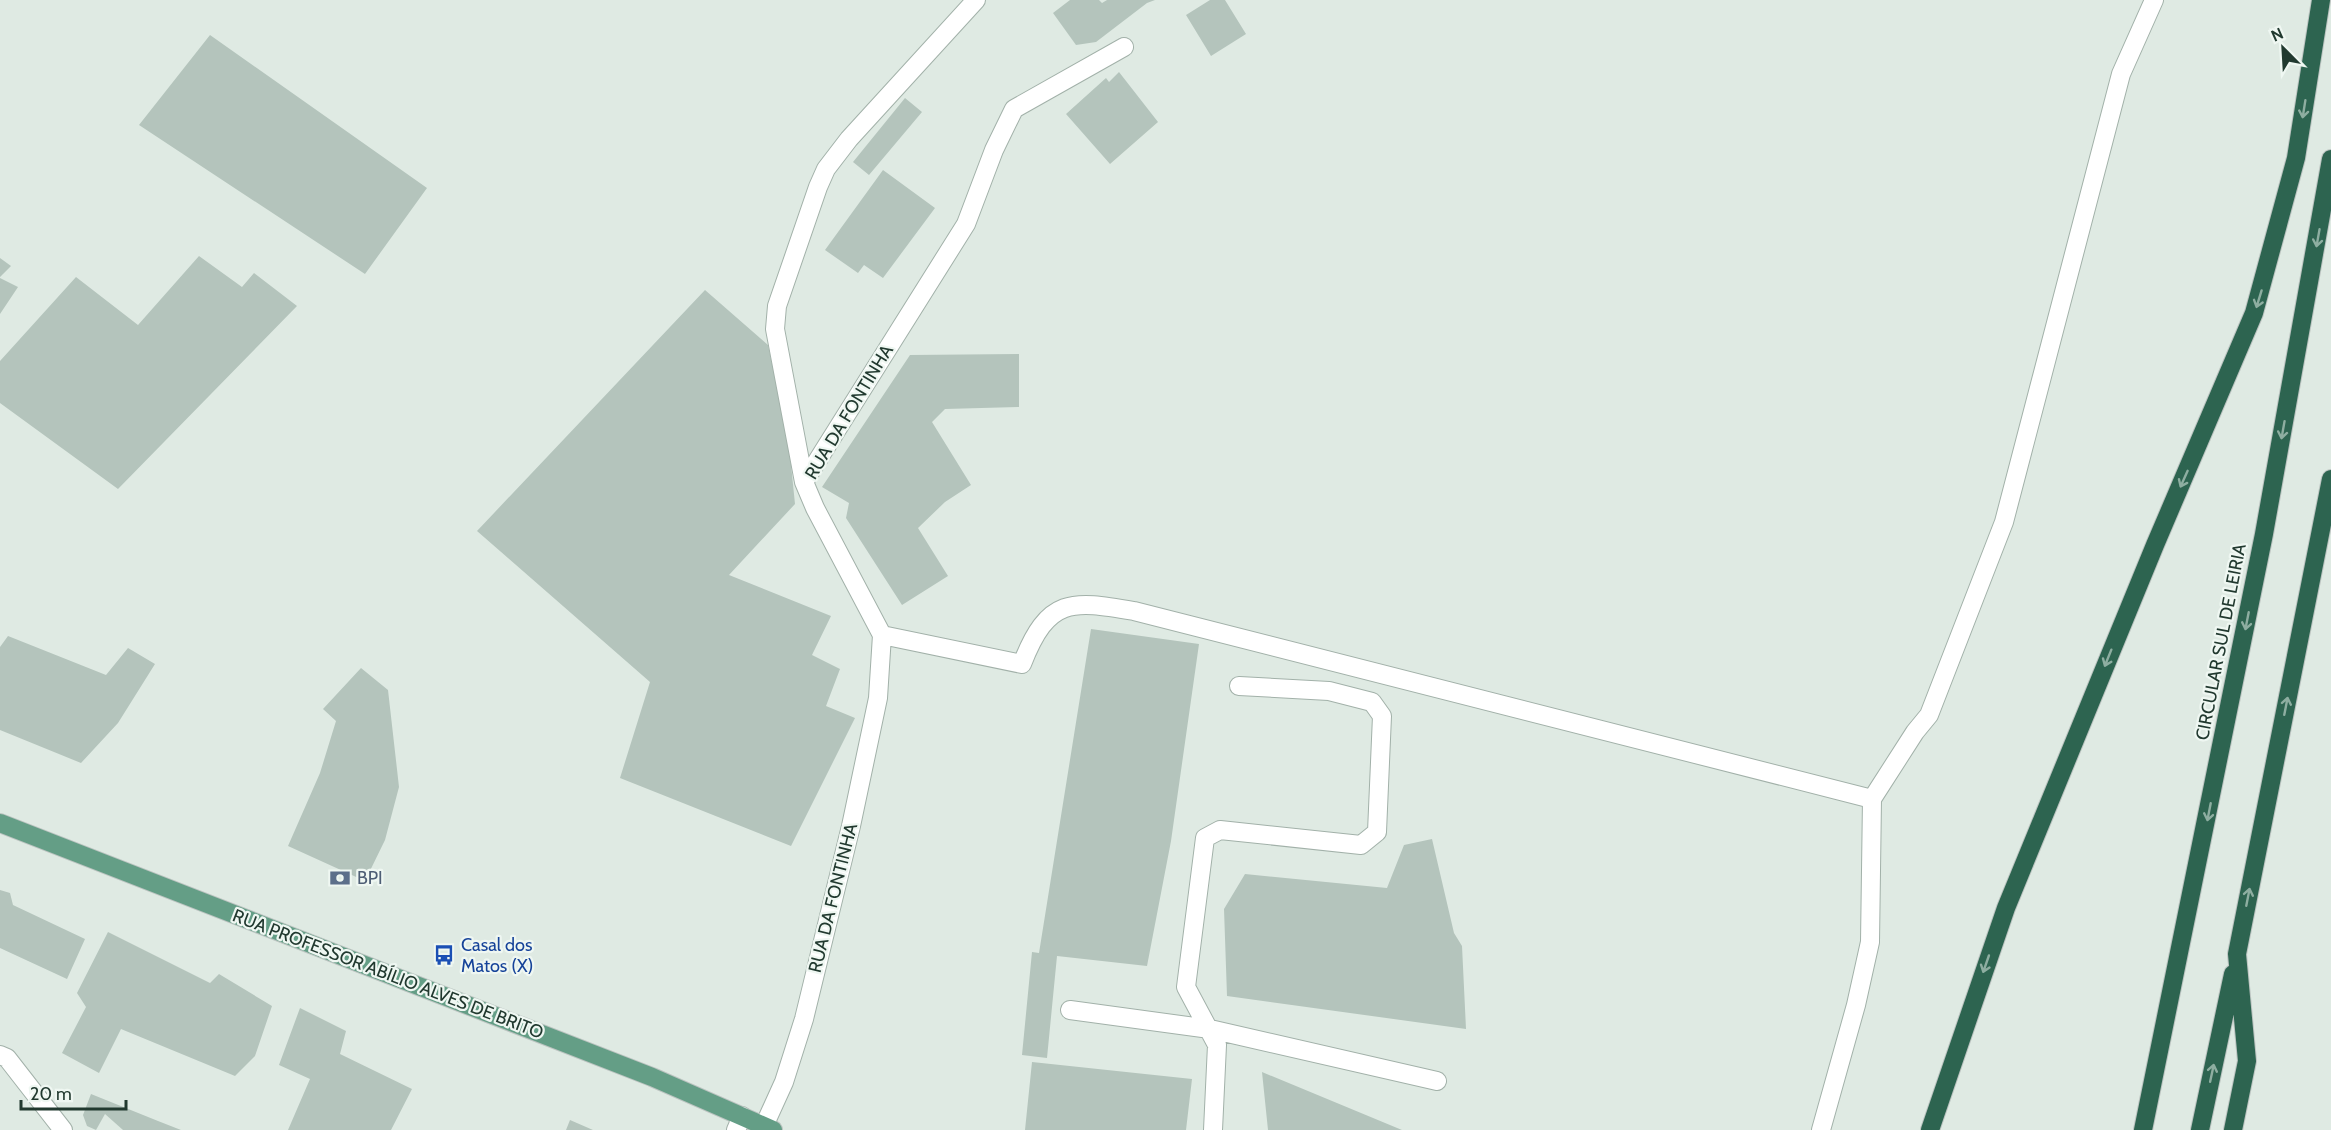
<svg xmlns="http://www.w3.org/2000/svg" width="2331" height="1130" viewBox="0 0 2331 1130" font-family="Cabin,sans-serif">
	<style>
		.building { fill: #b4c4bc }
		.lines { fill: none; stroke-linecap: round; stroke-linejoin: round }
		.minor-casing { stroke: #a2b1a9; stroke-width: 20 }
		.major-casing { stroke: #bcc4c1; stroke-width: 20 }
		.highway-casing { stroke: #bcc4c1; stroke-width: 20 }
		.minor { stroke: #fff; stroke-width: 18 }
		.major { stroke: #649e86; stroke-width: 18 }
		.highway { stroke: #2d6450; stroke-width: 18 }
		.oneway { stroke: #8eaea1 }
		.labels { text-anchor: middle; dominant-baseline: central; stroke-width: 4.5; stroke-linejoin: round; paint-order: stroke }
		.street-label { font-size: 18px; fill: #21392f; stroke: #eff7f2 }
		.service-label { font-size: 18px; fill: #4e5e75; stroke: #eff7f2; text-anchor: start }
		.transit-label { font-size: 18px; fill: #164399; stroke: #eff7f2; text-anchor: start }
	</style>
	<rect width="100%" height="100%" fill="#dfeae3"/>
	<!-- building -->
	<path class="building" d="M1070 0H1099L1102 3 1107 0H1155L1147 3 1096 42 1076 45 1053 13Z
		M1210 0H1225L1246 34 1211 56 1186 15Z
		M210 35 427 188 365 274 139 125Z
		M1119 72 1158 122 1110 164 1066 114 1106 78 1109 82Z
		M905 98 922 112 869 175 853 162Z
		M883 170 935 208 883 278 864 265 858 273 825 250Z
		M199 256 242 287 254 273 297 306 118 489 0 403V361L76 277 138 325Z
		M0 258 11 266 0 277Z
		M0 278 18 287 0 314Z
		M705 290 768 345 789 445 795 504 729 575 831 616 812 655 840 669 826 706 855 718 791 846 620 778 650 682 477 531Z
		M1019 354V407L945 409 932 422 971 485 945 502 918 528 948 576 902 605 846 518 849 503 822 487 910 355Z
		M1091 629 1199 644 1171 841 1147 966 1057 956 1047 1058 1022 1055 1032 952 1039 953Z
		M8 636 106 675 128 648 155 664 118 723 81 763 0 730V647Z
		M361 668 388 690 399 787 385 840 365 881 288 846 320 773 336 721 323 709Z
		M1432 839 1454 933 1462 946 1466 1029 1227 996 1224 909 1245 874 1387 888 1404 845Z
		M0 890 10 893 13 905 85 939 67 979 0 948Z
		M108 932 210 983 219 974 272 1006 255 1056 235 1076 121 1029 99 1073 62 1053 86 1007 77 993Z
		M300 1008 346 1031 340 1054 412 1089 391 1130H288L310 1079 279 1065Z
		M1032 1062 1192 1079 1186 1130H1025Z
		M1262 1072 1402 1130H1268Z
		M91 1094 158 1121 181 1130H123L105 1114 96 1130 87 1126 83 1115Z
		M570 1120 593 1130H566Z"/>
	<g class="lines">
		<!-- minor casing -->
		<g class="minor-casing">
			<path id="minor" d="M804 482 775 329 777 306 818 187 826 169 849 139 976 0
				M882 635 1022 664C1048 597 1071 600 1134 611L1872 799
				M1070 1010 1210 1029 1437 1081
				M0 1055 7 1058 63 1130
				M764 1126 784 1082 804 1019 851 826 878 698 882 635 815 508 804 482 966 224 994 150 1014 109 1124 47
				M736 1130 742 1116
				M1213 1130 1217 1045 1186 987 1205 838 1220 830 1361 845 1377 832 1382 716 1372 702 1329 691 1239 686
				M1821 1130 1856 1005 1870 942 1872 799 1915 732 1929 715 2004 522 2121 74 2154 0"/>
		</g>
		<!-- major casing -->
		<g class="major-casing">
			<path id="major" d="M0 823 652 1077 773 1130"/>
		</g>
		<!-- highway casing -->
		<g class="highway-casing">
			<path id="highway" d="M1930 1130 2006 908 2155 545 2254 313 2296 158 2321 0
				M2143 1130 2264 534 2331 159
				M2200 1130 2233 974
				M2233 1130 2247 1061 2237 954 2331 479"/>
		</g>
		<!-- minor -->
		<use href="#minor" class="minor"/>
		<!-- major -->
		<use href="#major" class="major"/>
		<!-- highway -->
		<use href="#highway" class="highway"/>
	</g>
	<!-- one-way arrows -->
	<defs><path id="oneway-shaft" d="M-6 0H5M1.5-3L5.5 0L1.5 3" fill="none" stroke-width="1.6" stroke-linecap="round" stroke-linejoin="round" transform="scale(1.5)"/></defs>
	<g class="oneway">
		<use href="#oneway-shaft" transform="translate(2304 109) rotate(99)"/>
		<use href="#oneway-shaft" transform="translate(2318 238) rotate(100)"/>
		<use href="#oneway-shaft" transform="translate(2259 299) rotate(107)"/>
		<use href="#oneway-shaft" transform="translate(2283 430) rotate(100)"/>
		<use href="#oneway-shaft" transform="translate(2184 479) rotate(114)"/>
		<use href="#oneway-shaft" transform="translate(2247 621) rotate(101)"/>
		<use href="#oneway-shaft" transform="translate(2108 658) rotate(112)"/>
		<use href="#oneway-shaft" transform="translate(2286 706) rotate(-79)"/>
		<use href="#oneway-shaft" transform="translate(2209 812) rotate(101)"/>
		<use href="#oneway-shaft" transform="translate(2248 897) rotate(-79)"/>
		<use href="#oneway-shaft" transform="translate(1986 964) rotate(109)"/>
		<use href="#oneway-shaft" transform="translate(2212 1073) rotate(-78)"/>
	</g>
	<!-- icons -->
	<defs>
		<g id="bank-bare" transform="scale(1.62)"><path d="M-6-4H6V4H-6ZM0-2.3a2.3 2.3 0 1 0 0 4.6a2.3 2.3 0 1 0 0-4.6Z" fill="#5c6f8a" stroke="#eff7f2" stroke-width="2.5" paint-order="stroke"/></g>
		<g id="bus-bare" transform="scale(1.62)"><path d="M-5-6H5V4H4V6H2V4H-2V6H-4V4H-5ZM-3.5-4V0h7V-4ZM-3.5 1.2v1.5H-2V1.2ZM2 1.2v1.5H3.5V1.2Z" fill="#1a4fb4" stroke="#eff7f2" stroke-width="2.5" paint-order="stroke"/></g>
	</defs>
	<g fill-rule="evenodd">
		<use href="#bank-bare" x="340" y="878"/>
		<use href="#bus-bare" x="444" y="955"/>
	</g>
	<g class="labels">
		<!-- street labels -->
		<g class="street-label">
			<text transform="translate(849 412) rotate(-59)">RUA DA FONTINHA</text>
			<text transform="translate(2221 642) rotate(-79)">CIRCULAR SUL DE LEIRIA</text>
			<text transform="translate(833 898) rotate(-76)">RUA DA FONTINHA</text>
			<text transform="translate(388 974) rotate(21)">RUA PROFESSOR ABÍLIO ALVES DE BRITO</text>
		</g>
		<!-- service labels -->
		<g class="service-label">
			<text x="357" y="878">BPI</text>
		</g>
		<!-- transit labels -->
		<g class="transit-label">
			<text x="461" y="945">Casal dos<tspan x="461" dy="21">Matos (X)</tspan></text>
		</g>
	</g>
	<!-- north arrow -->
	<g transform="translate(2283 48) rotate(336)" stroke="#eff7f2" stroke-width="4.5" paint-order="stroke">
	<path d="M0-4.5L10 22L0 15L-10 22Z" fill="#21392f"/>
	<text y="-9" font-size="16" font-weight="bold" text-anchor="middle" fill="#21392f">N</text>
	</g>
	<!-- scale -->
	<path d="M21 1100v9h105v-9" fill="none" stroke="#21392f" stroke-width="3"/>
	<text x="30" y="1100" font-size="18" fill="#21392f" stroke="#eff7f2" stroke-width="4.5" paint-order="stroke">20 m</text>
</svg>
